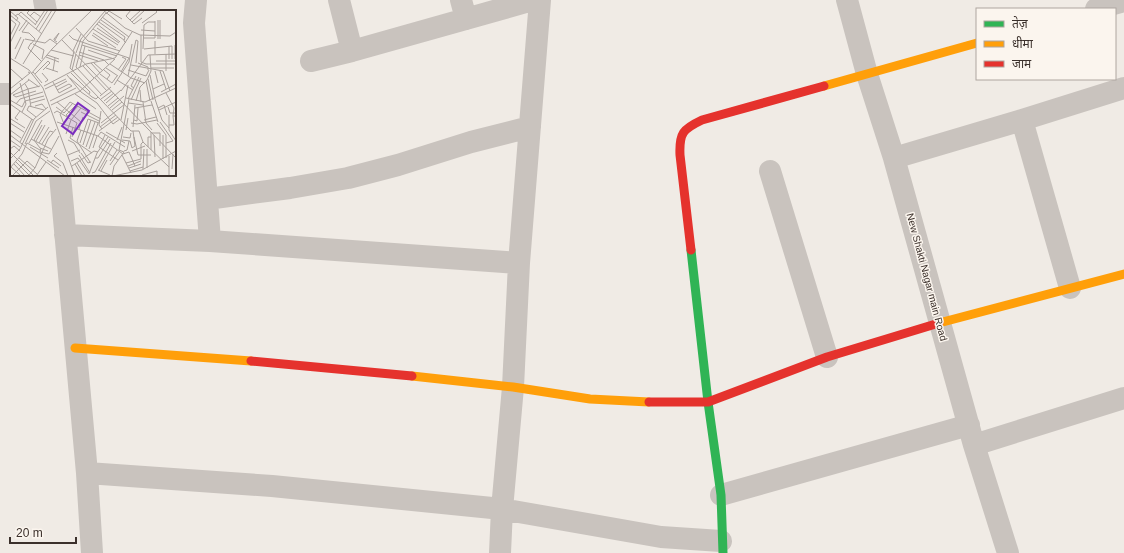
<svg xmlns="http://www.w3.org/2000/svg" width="1124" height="553" viewBox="0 0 1124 553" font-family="Arial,'Noto Sans Devanagari',sans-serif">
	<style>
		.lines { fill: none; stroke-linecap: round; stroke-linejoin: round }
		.street { stroke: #c9c3be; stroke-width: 22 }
		.fast { stroke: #30b455; stroke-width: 9 }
		.slow { stroke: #ff9f0a; stroke-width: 9 }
		.jam { stroke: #e5322d; stroke-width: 9 }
		.labels { text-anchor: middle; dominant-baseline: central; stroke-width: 3; stroke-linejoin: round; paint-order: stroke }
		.street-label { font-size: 10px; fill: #3b302b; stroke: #fbf5ee }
		.inset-road { fill: none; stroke: #a8a09b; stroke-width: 1 }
		.view { fill: #7b2cbf; fill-opacity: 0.15; stroke: #7b2cbf; stroke-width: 2 }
		.inset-edge { fill: none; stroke: #3b302b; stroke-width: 2 }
	</style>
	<rect width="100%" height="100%" fill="#f0ebe5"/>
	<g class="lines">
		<!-- street -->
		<path class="street" d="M44 0 46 11
			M196 0 194 23 210 241
			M339 0 352 51
			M461 0 466 19
			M847 0 867 74 894 158 974 445 1008 553
			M1096 9 1124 1
			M311 61 352 51 533 0
			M0 94H11
			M1022 120 1070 288
			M894 158 1022 120 1124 88
			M770 171 827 357
			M60 175 87 473 92 553
			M207 199 290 188 348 178 398 165 471 142 530 127
			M65 235 210 241 519 263
			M974 445 1124 398
			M87 473 272 486 502 509 661 537 721 541
			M721 495 969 425
			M500 553 502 509 513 387 519 263 540 0"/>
		<!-- fast -->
		<path class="fast" d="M691 250 708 402 721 495 723 553"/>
		<!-- slow -->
		<path class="slow" d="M824 86 977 43
			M939 323 1124 274
			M75 348 251 361
			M412 376 513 387 590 399 649 402"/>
		<!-- jam -->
		<path class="jam" d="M691 250 680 155C679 133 683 129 702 120L824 86
			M251 361 412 376
			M649 402H708L827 357 939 323"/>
	</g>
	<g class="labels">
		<!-- street labels -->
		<g class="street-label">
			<text transform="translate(927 277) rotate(75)">New Shakti Nagar main Road</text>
		</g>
	</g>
	<!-- overview -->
	<g transform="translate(10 10)">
		<rect width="166" height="166" fill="#f0ebe5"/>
		<path class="inset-road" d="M20 0 17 3 27 12M93 0 115 18 130 25 160 26 166 22M121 0 116 6 124 14 132 8M0 1 8 8 6 11M96 4 99 1 112 9M0 5 10 13 0 33M8 5 11 2 26 15M5 6 8 4 32 24M20 6 24 2 31 7M92 7 119 27M0 9 6 14 0 26M91 10 115 27 114 31 116 33M120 10 131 0M148 10V29M150 10V29M19 12 12 22 19 23 25 29 21 34M89 12 114 30M122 12 135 0M132 13 147 2 145 0M87 14 110 32M25 15 35 0M66 18 78 31 110 41M87 18 109 33M26 19 38 0M83 19 108 35M131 20 145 21M9 21 17 10M29 21 42 0M83 23 106 38M59 25 63 29 119 48 111 62M82 25 98 36M131 25V52L136 54H166M134 28H145V11M15 29 35 33 40 29 47 34M45 30 49 23 44 29V30L47 32M52 30 166 148M145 31V44M21 33 18 38 32 52M23 34 34 40 32 49M72 35 107 46M5 39 11 27M133 39 134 15 138 12H145M134 39 162 36V49M41 40 64 46M78 40 104 49M63 41 71 24M64 41 60 58 121 121H129L133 132 159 157M69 42 94 50 99 55M66 43 71 29 95 1M37 45 49 49M69 45 88 51M36 47 49 52M0 48 19 60 33 78 65 166M5 49 14 29M159 49V36M165 49V35M146 51H166M81 53 90 63M84 53 93 61M128 53 138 57V60M13 54 46 0M100 54 121 68 135 73M121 55 153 61 160 81M73 56 84 68M70 57 75 36M36 58 48 62M96 58 108 66M141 58H164M1 59 13 70M62 60 66 44M94 60 100 65 97 69M108 60 116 49 112 47M118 60 136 66 139 60M43 61 45 48M145 61 148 73M150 61 156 79M156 61V44M23 62 32 73M32 63 38 70 35 72M61 63 80 82 79 84M21 64 42 39 82 0M25 64 38 51 40 53 33 60M90 64 102 73 107 66M57 65 71 82 87 93 103 114 110 109M140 65 145 89M118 66 126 30 128 31 126 53M60 68 82 87 86 89 88 87M85 68 97 81M18 69 29 77M138 69 143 90M107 70 123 80M136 71 140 91M43 72 49 83 62 76M10 73 16 94 12 102M104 75 119 52 122 34M34 76 76 54 105 48 122 22M46 77 57 71M124 78 121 76 126 66M0 79 20 63 18 62M35 79 56 69M143 79 154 74M47 80 59 74 62 76M130 80 131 92M111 81 138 45 166 44M151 82 166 74M156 83 164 98 163 106H166M65 84 86 99M0 85 19 70M3 85 6 87 26 81M3 85 18 79 15 74M92 85 66 57 73 31 96 3M90 86 101 77M116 88 135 92 166 78M91 89 102 81M118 89 129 67M145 89 152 110 159 118M0 90 12 97 15 91 34 86M121 90 131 68M40 91 66 78M94 91 104 83M126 91 130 77 137 70 141 61 140 45M141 91 148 112M47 92 71 112M133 92 136 113 142 120M21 93 35 89M96 93 111 80M118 93 133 95M0 94 23 110M6 94 10 89 33 82M41 95 70 81 105 49M19 96 34 100M19 96 17 100 26 107M25 96 32 94 36 99M98 96 108 88M21 97 18 79 30 76M46 97 54 103 63 93M158 97 160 103H166M100 98 114 86M125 98 142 95M148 98 154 95 157 105M102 100 112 92M149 100 166 92M91 101 89 115 92 119M71 102 89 111M44 103 47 101 67 113 62 127M60 105 68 96M159 105V120L166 131M59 107 56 105 66 95M8 110 5 108 10 101M111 110 118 75M124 110 127 111 128 98M134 110 146 107M0 111 1 109 15 118M47 112 88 126 113 144 119 142 125 156M150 112 163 131 156 133M0 113 14 122M91 113 115 94M121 113 127 114 147 110M147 113 156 125V148M54 114 50 104 60 92 91 109M159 115H164L163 106M63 117 60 128 82 143M90 117 106 105M123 117 125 95M69 119 73 107M0 120 11 128M71 120 67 131 80 152M116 120 118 108M89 121 108 107M96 122 115 133M141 122V140M142 123H150V136M56 124 61 110 71 98M0 125 55 166M95 125 89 137 108 150M144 125 145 147M88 126 91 122 115 137M113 127 120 128 121 123M124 127 128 145H141M21 129 41 139M0 130 10 137M24 130 30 138 38 141M24 130 32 115M58 130 64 133 70 143M107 130 112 117M112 130 120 131 122 138M26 131 35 115M10 132 22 109M19 133 32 110M29 133 39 117M70 133 78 109 89 113M15 134 26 111 40 101M32 134 40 121 43 122M73 135 81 110M20 137 38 148M76 137 85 112M138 137V127H141M31 138 30 142 39 144 49 126M83 138 87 126M122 138 125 136 123 121M0 139 4 136 10 141M79 139 88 113M114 141 117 140 119 131M122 141 135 136M0 142 24 166M47 143 44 146 53 153 58 166M71 143 78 153 81 152M58 145 70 140M69 145 80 163M112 145 121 163M9 148 27 164M85 148H88L100 129M0 149 10 139 24 109 38 97M153 149V125M37 150 49 158M61 151 68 148 79 164 87 143 98 127M100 151 107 140M6 152 19 165M41 153 43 150 51 156M67 153 75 166M116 153 131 149V134L133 132M4 154 15 166M65 154 72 166M100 155 109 142M62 156 84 141 88 142M118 156 131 151M1 157 11 166M0 158 12 144 17 133 30 140M25 158 38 129 46 119M119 158 131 154M137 158V139M133 159 134 139M162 159 163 144M88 160 100 165M89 160 105 132M91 161 97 150M120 161 133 157M82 163 85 162 101 133M27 165 36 152M132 165 147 161V166M2 166 17 151 25 158 18 166M102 166 104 156 114 142 109 140 119 89M103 166 132 160 166 141M159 166V146"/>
		<path class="view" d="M68 93 79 101 63 124 52 116Z"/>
		<rect width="166" height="166" class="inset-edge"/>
	</g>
	<!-- legend -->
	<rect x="976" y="8" width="140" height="72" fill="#fbf5ee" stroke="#aea6a0"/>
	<rect x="984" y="21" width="20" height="6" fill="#30b455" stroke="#aea6a0"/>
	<text x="1012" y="28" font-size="12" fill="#3b302b">तेज़</text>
	<rect x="984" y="41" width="20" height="6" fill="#ff9f0a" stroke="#aea6a0"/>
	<text x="1012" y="48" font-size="12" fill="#3b302b">धीमा</text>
	<rect x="984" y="61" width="20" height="6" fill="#e5322d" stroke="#aea6a0"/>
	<text x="1012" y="68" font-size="12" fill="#3b302b">जाम</text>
	<!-- scale -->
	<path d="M10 537v6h66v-6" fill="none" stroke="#3b302b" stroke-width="2"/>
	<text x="16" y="537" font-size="12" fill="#3b302b" stroke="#fbf5ee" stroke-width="3" paint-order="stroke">20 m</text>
</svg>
